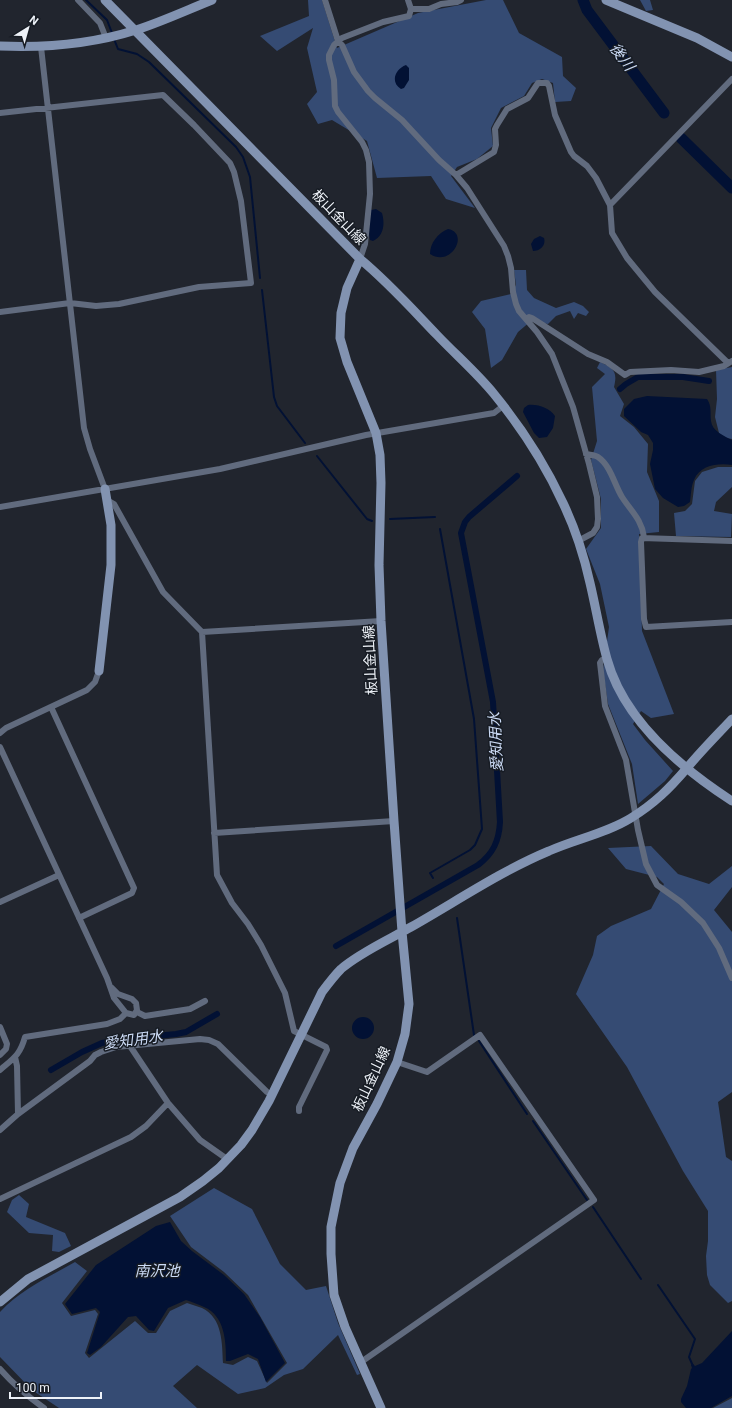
<svg xmlns="http://www.w3.org/2000/svg" width="732" height="1408" viewBox="0 0 732 1408" font-family="Roboto,'Noto Sans JP',sans-serif">
	<style>
		.forest { fill: #354b73 }
		.water { fill: #021134 }
		.lines { fill: none; stroke-linecap: round; stroke-linejoin: round }
		.stream { stroke: #021134; stroke-width: 2 }
		.canal { stroke: #021134; stroke-width: 6 }
		.river { stroke: #021134; stroke-width: 11 }
		.street { stroke: #616b7e; stroke-width: 6 }
		.secondary { stroke: #8293b1; stroke-width: 9 }
		.labels { text-anchor: middle; dominant-baseline: central; stroke-width: 3; stroke-linejoin: round; paint-order: stroke }
		.street-label { font-size: 14px; fill: #eef2f8; stroke: #171c24 }
		.water-label { font-size: 15px; font-style: italic; fill: #ccdbf6; stroke: #171c24 }
	</style>
	<rect width="100%" height="100%" fill="#21252e"/>
	<!-- forest -->
	<path class="forest" d="M308 0H322L337 48 418 13 486 0H503L519 33 562 57 563 76 576 88 571 101 555 102 553 83 542 79 532 83 524 96 501 108 491 128 493 146 477 159 457 167 451 176 475 208 446 199 431 176 377 178 367 141 332 120 318 124 307 104 317 92 307 48 313 28 277 51 260 36 309 16Z
		M640 0H650L653 10 646 11Z
		M514 270H526L527 290 534 298 556 308 574 302 583 306 589 312 586 316 578 313 574 319 570 311 556 316 548 324 531 321 518 332 502 360 491 368 485 329 472 312 481 301 511 294 516 285Z
		M600 362C613 368 618 371 614 387L624 404 620 416 634 427 648 444 647 472 659 501V532L639 534 642 631 674 714 651 718 641 711 633 724 645 740 673 771 665 781 638 804 632 764 608 704 603 670 609 627 600 584 586 549 601 528V499L591 460 597 441 592 387 605 374 597 368Z
		M732 367V439L720 437 715 417 717 399 716 370Z
		M718 467H732V487L716 502 714 511 732 514 731 537 676 536 674 513 685 511 692 504 695 481 702 472Z
		M651 846 678 874 709 884 732 866V887L714 910 732 932V1092L718 1102 726 1157 732 1161V1301L728 1303 710 1285 707 1275 706 1256 708 1241V1211L683 1171 627 1067 576 994 593 955 597 936 611 926 651 909 664 884 657 877 626 869 608 848Z
		M214 1188 252 1209 280 1264 306 1290 326 1286 338 1323 360 1374 357 1375 338 1335 303 1369 284 1375 265 1388 238 1394 197 1365 173 1386 197 1408H59L32 1390 0 1357V1312C20 1290 49 1277 75 1262L87 1271 62 1303 71 1316 95 1310 98 1314 85 1353 89 1358 135 1321 148 1333H156L170 1311 187 1303C192 1305 197 1306 202 1308 223 1318 222 1344 223 1363L233 1365 248 1357 257 1361 267 1383 287 1363 248 1295 224 1272 191 1247 170 1216Z
		M19 1195 29 1204 26 1217 65 1233 71 1246 59 1252 52 1251 53 1235 29 1233 7 1212 12 1200Z
		M732 1398V1408H713Z"/>
	<!-- water -->
	<path class="water" d="M406 65 409 68V80L404 88 401 89C390 82 395 69 406 65Z
		M376 209 382 213C385 224 384 236 373 241L370 240C368 231 370 219 371 210Z
		M448 229C470 233 451 268 430 254 430 243 438 233 448 229Z
		M540 236 544 238C546 245 541 251 533 251L531 244 534 239Z
		M647 396 707 399C712 406 710 413 711 421 712 431 724 436 732 440V465C718 463 700 465 694 480 691 486 691 495 690 502L684 506 678 507 663 498 655 489 650 464 653 450V443L648 435 641 432 624 416V409L634 399Z
		M528 405C539 404 549 408 555 416L553 428 547 437 539 438 534 433 523 412 524 408Z
		M352 1028a11 11 0 1 1 22 0a11 11 0 1 1-22 0Z
		M170 1222 181 1241 192 1251 224 1275 244 1294 260 1317 285 1363 266 1382 258 1359 248 1354 230 1361H226C226 1341 225 1316 204 1307 198 1304 192 1302 186 1300L168 1308 154 1331 149 1330 136 1316 128 1317 101 1347 90 1355 87 1353 100 1312 96 1308 72 1314 65 1304 96 1265 156 1226Z
		M732 1331V1396L711 1408H686L681 1402V1399L687 1386 691 1369 692 1368 691 1365 693 1364 695 1366 702 1363Z"/>
	<g class="lines">
		<!-- stream -->
		<path class="stream" d="M86 0 107 20 112 33
			M114 39 118 49 137 54 149 62 236 147 243 157 250 177 260 278
			M262 290 274 397 277 406 305 443
			M317 456 367 519 372 521
			M390 519 435 517
			M433 878 430 873 470 850 475 845 482 829 474 719 440 529
			M457 918 474 1035
			M479 1041 527 1114
			M533 1121 587 1200
			M593 1207 641 1279
			M658 1285 695 1339 689 1357 693 1366"/>
		<!-- canal -->
		<path class="canal" d="M620 389 626 384 638 377H683L709 381
			M336 946 478 865C493 854 499 841 500 822L493 702 461 533 465 522 469 517 517 476
			M51 1070 82 1052 102 1043 125 1039 176 1034 186 1032 217 1014"/>
		<!-- river -->
		<path class="river" d="M583 0 587 10 664 113
			M681 138 732 188"/>
		<!-- street -->
		<path class="street" d="M78 0 100 23 106 38
			M325 0 338 41 342 45 354 72 368 91 375 98 402 120 439 160 456 175 467 188 504 246 508 256 511 268 513 292 516 304 519 311 537 332 552 354 573 407 589 464 597 497 598 519 597 527 593 533 578 541
			M411 9H429L441 4 457 2 461 0
			M41 47 84 428 90 449 105 489
			M0 113 163 95 194 125 230 163 234 172 241 201 251 283 199 287 119 304 96 306 70 303 0 312
			M456 175 494 152 496 145 495 129 497 125 507 109 528 98 538 83H547L549 86 555 115 571 152 574 156 587 166 596 178 610 205 612 233 627 258 655 292 728 363
			M610 205 732 79
			M360 259 365 244 370 194 369 162 366 150 362 142 338 112 335 106 334 80 329 60V55L334 45 342 38 383 22 409 16 411 9 408 0
			M526 319 529 317 532 318 588 354 607 362 625 375 630 372 671 370 699 372 724 366 732 361
			M586 454C590 455 595 455 598 457 611 466 614 484 622 497 631 511 642 520 644 537L642 538 641 542 644 619 646 627 732 622
			M107 500 114 504 163 592 202 632 217 875 232 903 248 924 261 945 285 993 294 1031 326 1047 327 1050 301 1103 299 1107V1111
			M0 507 220 469 366 435 488 414 494 413 503 406
			M642 538 732 541
			M202 632 381 621
			M607 659 602 660 600 663 605 706 626 760 638 830 646 864 657 885 681 902 703 923 719 948 732 978
			M51 707 134 888 132 893 79 918
			M0 733 6 728 87 690 95 682 99 671
			M0 747 107 978 114 998 126 1013 134 1015 137 1010 136 1003 132 999 118 994 111 987
			M214 833 394 821
			M0 902 59 875
			M137 1012 145 1016 190 1009 205 1001
			M0 1027 7 1044 6 1049 0 1055
			M130 1046 168 1103 200 1140 227 1159
			M15 1057 17 1066 18 1114
			M0 1070C14 1058 20 1055 25 1037L107 1024 120 1019 126 1013
			M0 1130 18 1114 90 1061 95 1055 101 1052 116 1047 200 1039 209 1040 218 1044 267 1092 272 1095
			M0 1199 131 1137 146 1126 168 1103
			M359 1361 364 1360 594 1200 480 1035 427 1072 397 1062
			M0 1369C13 1384 27 1396 44 1408"/>
		<!-- secondary -->
		<path class="secondary" d="M105 0 360 259C388 282 412 309 437 335 456 355 477 373 494 394 521 427 545 464 563 503 575 528 584 556 590 583 596 608 600 634 607 659 624 721 681 768 732 801
			M606 0 697 38 732 57
			M0 46C46 48 92 44 136 30 161 22 187 10 212 0
			M360 259 347 288 341 313 340 338 347 362 376 433 380 455 381 483 379 565 381 621 394 821 402 932 409 1004 405 1034 397 1062 377 1104 353 1148 340 1183 331 1227V1254L334 1295 345 1327 381 1408
			M99 671 111 565V525L105 489
			M0 1302 28 1279 180 1197 203 1181 219 1168 241 1145 252 1130 269 1101 322 992C328 984 334 976 341 969 359 953 390 939 411 927 457 901 501 871 549 851 576 839 607 833 631 818 655 803 669 789 687 768 701 751 717 735 732 719"/>
	</g>
	<g class="labels">
		<!-- street labels -->
		<g class="street-label">
			<text transform="translate(339 217) rotate(46)">板山金山線</text>
			<text transform="translate(370 660) rotate(-93)">板山金山線</text>
			<text transform="translate(371 1079) rotate(-65)">板山金山線</text>
		</g>
		<!-- water labels -->
		<g class="water-label">
			<text transform="translate(622 57) rotate(53)">後川</text>
			<text transform="translate(496 742) rotate(-93)">愛知用水</text>
			<text transform="translate(133 1040) rotate(-8)">愛知用水</text>
			<text x="157" y="1271">南沢池</text>
		</g>
	</g>
	<!-- north arrow -->
	<g transform="translate(28 28) rotate(37)" stroke="#171c24" stroke-width="3" paint-order="stroke">
	<path d="M0-3L7 15L0 10L-7 15Z" fill="#eef2f8"/>
	<text y="-6" font-size="11" font-weight="bold" text-anchor="middle" fill="#eef2f8">N</text>
	</g>
	<!-- scale -->
	<path d="M10 1392v6h91v-6" fill="none" stroke="#eef2f8" stroke-width="2"/>
	<text x="16" y="1392" font-size="12" fill="#eef2f8" stroke="#171c24" stroke-width="3" paint-order="stroke">100 m</text>
</svg>
